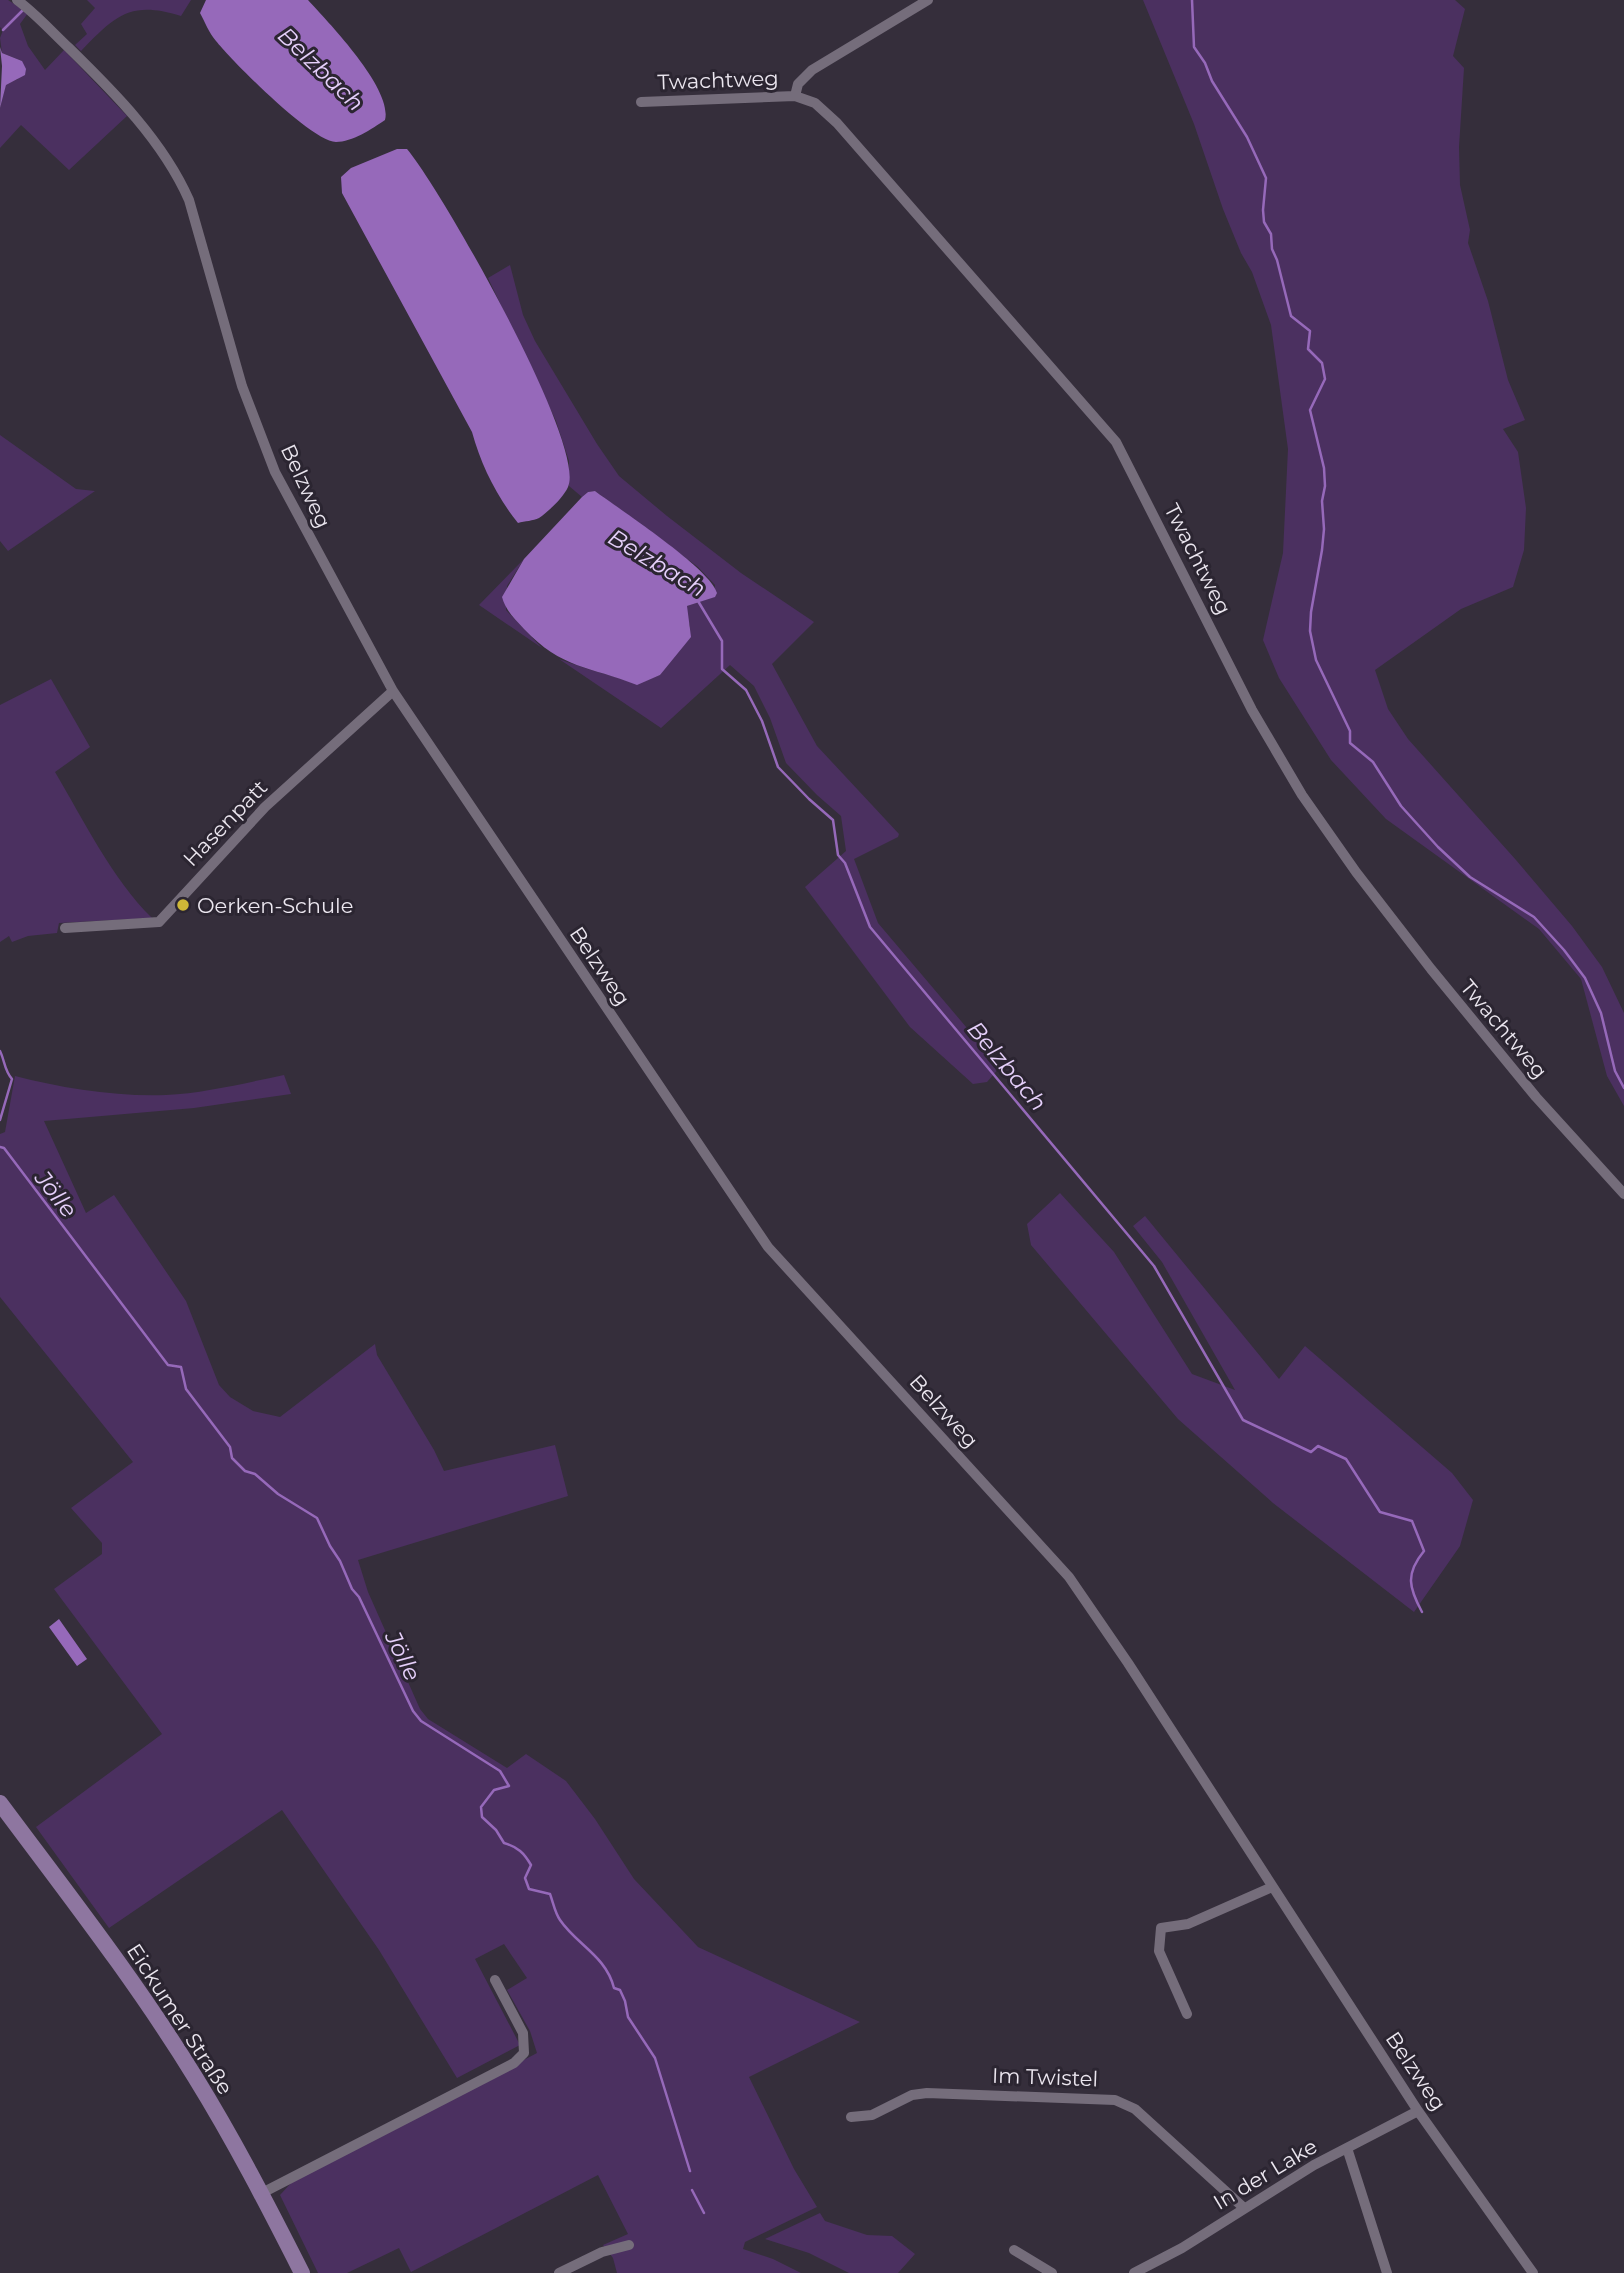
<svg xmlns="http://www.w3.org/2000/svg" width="1624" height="2273" viewBox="0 0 1624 2273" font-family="Montserrat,sans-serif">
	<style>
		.green { fill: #4b3060 }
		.water { fill: #9669ba }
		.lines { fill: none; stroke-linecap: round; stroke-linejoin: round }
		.stream { stroke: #9669ba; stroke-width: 2.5 }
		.minor { stroke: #756d7b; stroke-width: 10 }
		.secondary { stroke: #8e76a0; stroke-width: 16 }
		.poi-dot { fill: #cfb837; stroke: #2b2531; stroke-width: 2.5 }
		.labels { text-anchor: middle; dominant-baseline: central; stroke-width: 6; stroke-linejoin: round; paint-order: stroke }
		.street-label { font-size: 21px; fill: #ebe6ef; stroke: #2b2531 }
		.poi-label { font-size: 21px; fill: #ebe6ef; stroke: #2b2531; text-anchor: start }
		.water-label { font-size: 23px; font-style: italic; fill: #e6d0fb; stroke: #2b2531 }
	</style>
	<rect width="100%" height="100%" fill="#352e3b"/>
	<!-- green -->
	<path class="green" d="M0 0H8L28 13 20 24 28 46 45 70 64 50 127 116 69 170 21 125 0 148V108L6 84 18 79 22 61 2 53 0 38 3 30 0 27Z
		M87 0H191L181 16C130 0 115 16 81 51L75 45 87 34 81 24 95 8Z
		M1143 0H1455L1465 9 1453 56 1464 68 1459 147 1460 185 1470 230 1468 243 1488 301 1508 380 1525 420 1503 429 1518 452 1526 508 1524 550 1513 587 1461 609 1375 670 1388 709 1408 739 1516 860 1572 926 1602 967 1624 1013V1106L1607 1076 1581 979 1539 929 1386 819 1331 760 1279 678 1263 640 1283 553 1288 449 1271 325 1252 272 1241 253 1223 209 1194 124Z
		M510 265 523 315 535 341 597 444 619 476 667 516 741 573 814 622 772 664 817 746 899 834 898 837 854 859 878 923 1000 1067 987 1082 973 1084 910 1027 805 887 846 851 841 816 817 795 786 763 770 718 754 686 730 665 661 728 559 659C585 669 611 675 637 684L660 675 690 626 687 617V606L714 597 715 585 698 567 595 491 588 492 582 497 569 486V461L556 421 488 278Z
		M0 435 76 489 95 491 8 551 0 541Z
		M524 559 507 586 506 610 542 648 479 605Z
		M51 679 90 747 55 772C83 819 112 879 152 918L59 923 57 933 28 936 12 942 9 936 0 942V705Z
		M284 1075 291 1094 194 1108 44 1121 86 1213 114 1195 186 1301 219 1385 230 1397 253 1411 280 1417 375 1344 377 1355 434 1450 444 1471 555 1445 568 1496 358 1560 368 1592 420 1709 428 1719 507 1768 526 1754 566 1781 595 1819 634 1879 698 1947 860 2022 749 2077 794 2169 817 2207 745 2242 743 2249 773 2259 801 2273H617L613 2258 603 2245 628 2234 598 2175 411 2272 399 2248 347 2273H318L280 2195 292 2182 537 2053 530 2031 507 1990 527 1978 504 1944 475 1959 520 2045 457 2078 379 1950 282 1810 109 1928 36 1827 162 1734 54 1589 102 1554V1543L71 1508 133 1462 0 1297V1134L5 1132 15 1076C61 1088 118 1097 166 1095 205 1093 245 1083 284 1075Z
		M1060 1193 1114 1252 1192 1374 1235 1390 1162 1262 1133 1226 1145 1216 1279 1379 1305 1346 1452 1473 1473 1500 1460 1546 1414 1612 1273 1503 1178 1419 1031 1245 1027 1224Z
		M820 2213 825 2221 867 2235 892 2236 915 2254 898 2273H849L809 2253 765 2239Z"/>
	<!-- water -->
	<path class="water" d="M206 0H308C329 23 393 89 385 120 372 129 352 142 336 142 312 142 233 62 216 41 209 33 205 22 200 13Z
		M0 47 2 53 22 61 26 69 25 75 6 85 0 108 2 66Z
		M397 149H407C441 189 587 445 568 487 563 498 549 511 539 518 533 521 525 521 518 523 497 497 481 465 472 432L342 193 341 177 351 168Z
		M595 491C619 509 711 569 717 593L715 597 687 606 691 637 660 675 637 685C589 666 562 669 524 629 514 618 506 611 502 597L524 559 582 497 588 492Z
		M59 1619 87 1659 77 1666 49 1627Z"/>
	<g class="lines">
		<!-- stream -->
		<path class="stream" d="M1192 0 1194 47 1205 63 1212 81 1247 137 1266 178 1263 210 1264 222 1271 234 1272 249 1277 260 1291 316 1310 331 1308 349 1322 363 1325 379 1310 410 1324 468 1325 486 1322 501 1324 529 1322 550 1311 612 1310 631 1316 660 1350 731V743L1373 762 1401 806 1438 847 1470 877 1534 917 1564 950 1585 978 1601 1013 1615 1071 1624 1088
			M3 30 23 10
			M698 601 722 641V669L746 690 762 721 778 767 809 799 833 820 838 855 845 863 870 927 1154 1266 1243 1420 1311 1452 1318 1446 1346 1459 1380 1512 1412 1521 1424 1551C1405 1574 1409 1588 1422 1612
			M0 1051C5 1061 4 1070 12 1079L0 1120
			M0 1147 4 1148 168 1365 181 1367 186 1389 230 1447 232 1458 245 1471 255 1474 278 1494 317 1518 330 1546 340 1561 352 1589 359 1597 413 1711 421 1721 500 1771 509 1786 494 1790 481 1807 482 1817 496 1830 504 1843C518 1847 524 1853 531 1865L525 1878 529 1889 550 1894C553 1902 555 1913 560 1920 577 1945 606 1956 614 1988L620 1990 625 2001 628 2017 655 2058 690 2171
			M692 2190 704 2213"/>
		<!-- minor -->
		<path class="minor" d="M17 0C36 14 52 32 69 48 114 92 163 141 189 200L242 386 275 472 393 691 768 1247 1069 1577 1128 1663 1418 2111 1533 2273
			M795 96 798 84 812 70 928 0
			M641 102 795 96 815 103 837 123 1116 442 1252 710 1302 795 1356 872 1431 969 1536 1097 1624 1194
			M65 928 159 922 265 807 393 691
			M1187 2014 1159 1951 1161 1928 1188 1924 1272 1887
			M851 2117 872 2115 912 2095 927 2093 1115 2100 1135 2109 1244 2208
			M1347 2148 1387 2273
			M262 2193 514 2063 524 2053 523 2033 495 1980
			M1014 2250 1052 2273
			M559 2273 602 2252 629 2245
			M1134 2273 1182 2248 1314 2165 1418 2111"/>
		<!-- secondary -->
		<path class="secondary" d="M0 1803C67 1893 136 1981 195 2077 234 2140 268 2206 302 2273"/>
	</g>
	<!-- markers -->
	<circle class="poi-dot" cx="183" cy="905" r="7"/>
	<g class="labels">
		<!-- street labels -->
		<g class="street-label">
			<text transform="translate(718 80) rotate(-2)">Twachtweg</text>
			<text transform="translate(306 486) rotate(65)">Belzweg</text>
			<text transform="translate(1198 559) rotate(63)">Twachtweg</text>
			<text transform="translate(225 823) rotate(-46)">Hasenpatt</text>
			<text transform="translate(600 966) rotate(56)">Belzweg</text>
			<text transform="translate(1504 1029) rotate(50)">Twachtweg</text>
			<text transform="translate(944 1411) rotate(48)">Belzweg</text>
			<text transform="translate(180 2019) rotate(57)">Eickumer Straße</text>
			<text transform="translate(1416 2071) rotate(56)">Belzweg</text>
			<text transform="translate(1045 2077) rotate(2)">Im Twistel</text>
			<text transform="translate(1265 2174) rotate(-31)">In der Lake</text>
		</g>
		<!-- poi labels -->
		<g class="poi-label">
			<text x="197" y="905">Oerken-Schule</text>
		</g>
		<!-- water labels -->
		<g class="water-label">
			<text transform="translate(321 69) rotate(44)">Belzbach</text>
			<text transform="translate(657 563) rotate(31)">Belzbach</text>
			<text transform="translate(1007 1066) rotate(50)">Belzbach</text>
			<text transform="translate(56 1194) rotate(52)">Jölle</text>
			<text transform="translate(403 1656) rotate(64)">Jölle</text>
		</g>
	</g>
</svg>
